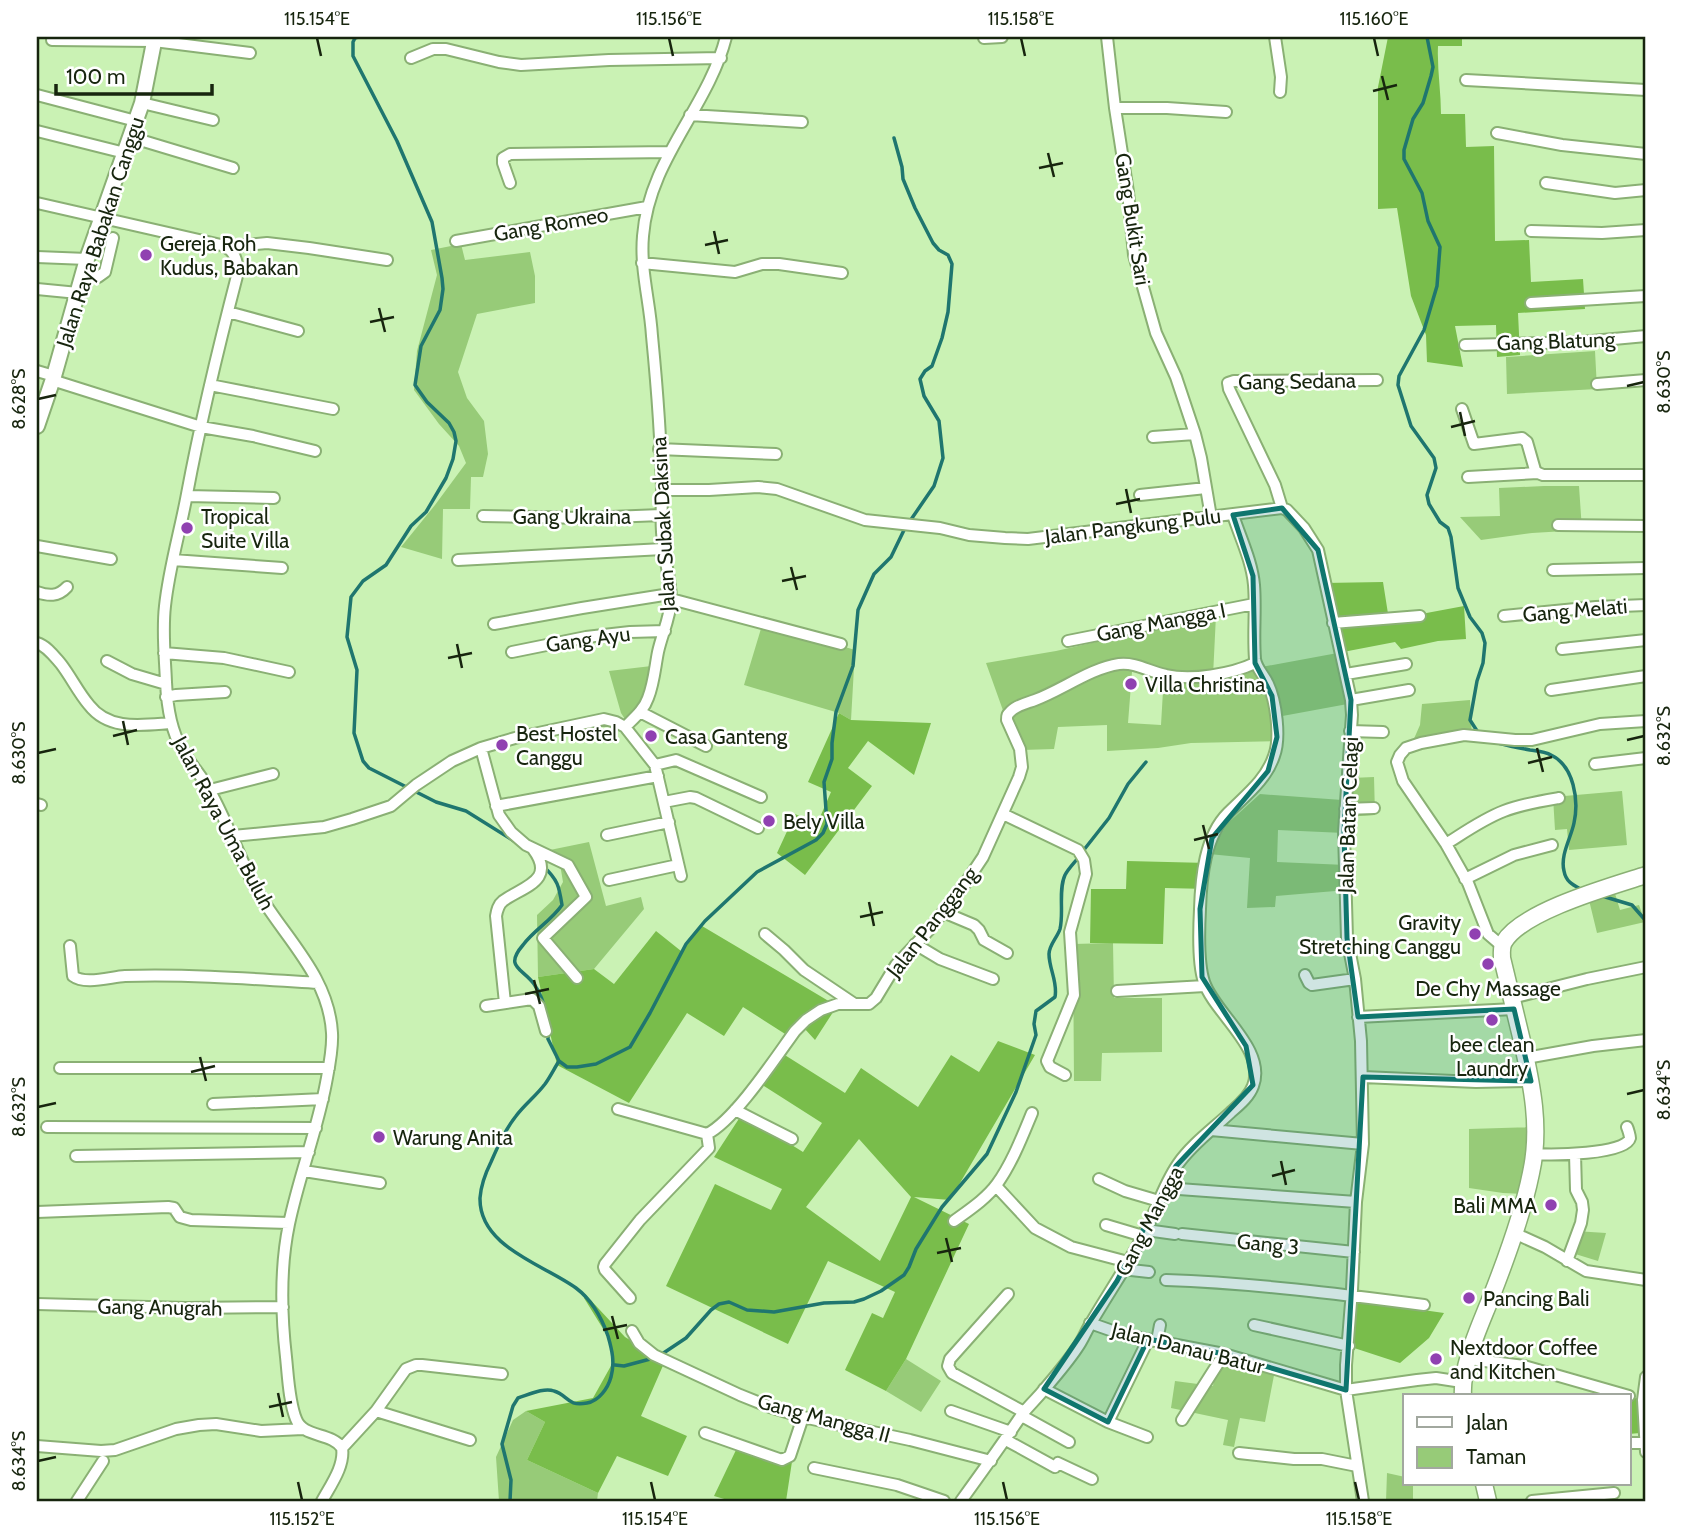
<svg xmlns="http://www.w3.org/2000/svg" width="1683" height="1538" viewBox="0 0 1683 1538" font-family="Cabin,sans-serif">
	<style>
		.green { fill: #97cb78; fill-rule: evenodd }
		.forest { fill: #79bd4b; fill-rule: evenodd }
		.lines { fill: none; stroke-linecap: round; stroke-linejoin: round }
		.stream { stroke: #1f766f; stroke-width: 3.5 }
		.minor-casing { stroke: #8ab074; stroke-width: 14 }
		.tertiary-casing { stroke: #8ab074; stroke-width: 18 }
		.secondary-casing { stroke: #8ab074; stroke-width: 19 }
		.minor { stroke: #fff; stroke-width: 10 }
		.tertiary { stroke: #fff; stroke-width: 14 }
		.secondary { stroke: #fff; stroke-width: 16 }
		.marked { fill: #0f766e; fill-opacity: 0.2; stroke: #0f766e; stroke-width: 5; stroke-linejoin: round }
		.ticks { fill: none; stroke: #17250e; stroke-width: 2.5 }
		.poi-dot { fill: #9041b1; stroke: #fff; stroke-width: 2.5 }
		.labels { text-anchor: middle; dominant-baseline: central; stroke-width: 5; stroke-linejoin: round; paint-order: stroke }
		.street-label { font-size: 21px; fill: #17250e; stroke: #fff }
		.poi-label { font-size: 21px; fill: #17250e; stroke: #fff; text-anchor: start }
		.neatline { fill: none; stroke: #17250e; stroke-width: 2.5 }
		.ticks-label { font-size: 18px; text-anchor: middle; fill: #17250e }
	</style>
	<rect width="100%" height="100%" fill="#caf2b4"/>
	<!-- green -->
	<path class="green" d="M461 244 465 260 530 252 535 276V303L477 314 458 372 467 398 484 421 488 454 483 477H471L470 509H443L442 559 401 547 435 505 466 463 459 446 439 424 414 390 417 351 437 275 431 250Z
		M1595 351 1597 389 1507 394 1506 357Z
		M1544 486H1579L1582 530 1532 533 1481 540 1460 517 1500 516 1499 488Z
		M1216 615 1213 676 1343 652 1353 703 1277 717 1280 741 1191 743 1158 748 1107 751V725L1058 727 1054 749 1022 750 1005 716 986 663 1056 651ZM1132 672 1164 674 1161 725 1128 723Z
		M763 622 855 650 851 720 839 713 744 685Z
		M660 665 646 712 632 730 621 713 609 671Z
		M1470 700 1472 738 1409 750 1420 725 1422 704Z
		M1374 777 1375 815 1344 817V833L1278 830 1277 862 1346 865 1347 890 1276 896 1275 907 1247 908 1250 858 1209 854 1228 823 1260 794 1342 800 1351 778Z
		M1622 791 1627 845 1569 850 1567 829 1555 830 1553 797Z
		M589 842 606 906 641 897 644 909 594 969 538 977 537 915 553 900 563 882 560 864 545 851Z
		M1613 887 1620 910 1639 905 1645 922 1597 933 1589 900Z
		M1113 943 1114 998H1162V1052L1102 1053 1101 1081H1074L1073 944Z
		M1531 1127 1524 1194 1503 1193 1469 1188V1129Z
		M1575 1231 1606 1233 1598 1261 1572 1253Z
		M1217 1358 1276 1365 1265 1422 1240 1418 1234 1447 1223 1445 1228 1420 1171 1408 1175 1381 1213 1386Z
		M906 1359 941 1381 921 1412 886 1391Z
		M526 1411 545 1422 527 1460 598 1493 597 1501H499L496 1457 513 1420Z
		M1387 1473 1405 1477V1484H1413V1501H1386Z"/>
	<!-- forest -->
	<path class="forest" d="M1388 37H1462V46H1438C1437 69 1441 91 1441 114H1465L1466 147 1494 146 1495 241 1529 240 1531 282 1583 279 1585 309 1518 313 1520 355 1497 357 1496 325 1455 326 1463 367 1427 362 1426 335 1411 296 1397 208 1378 209V87Z
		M1383 582 1389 620 1464 606 1466 639 1438 641 1401 649 1395 642 1343 652 1324 583Z
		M839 713 851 720 931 723 914 775 868 741 848 768 872 786 805 875 777 853 795 814 817 824 831 792 808 782Z
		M1127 861 1208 863V889L1165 888 1163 944 1090 943 1091 889H1126Z
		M702 926 837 1006 815 1040 804 1028 793 1039 743 1007 724 1036 687 1013 629 1103 557 1065 538 977 594 969 614 984 656 931 681 951Z
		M998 1041 1035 1055 950 1200 914 1197 969 1224 906 1359 886 1391 845 1370 872 1313 883 1318 895 1292 828 1261 788 1344 666 1286 715 1184 771 1210 782 1189 714 1157 742 1114 803 1152 822 1123 761 1084 780 1052 845 1093 861 1068 918 1107 951 1055 979 1072ZM859 1139 911 1197 880 1261 806 1207Z
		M585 1294 625 1337 665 1361 641 1416 687 1436 668 1476 617 1456 598 1493 527 1460 545 1422 526 1411 593 1398 612 1364 610 1340 584 1298Z
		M1352 1300 1444 1313 1429 1338 1400 1363 1348 1346Z
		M1646 1389V1457L1640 1433 1629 1434V1397L1640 1399Z
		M736 1450 793 1455 786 1501H731L714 1496Z"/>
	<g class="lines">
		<!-- stream -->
		<path class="stream" d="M358 37 355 38 353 42V56L397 141 432 222 442 278 443 289 440 310 421 346 415 385 427 402 449 423 454 432 456 441 453 459 446 478 426 512 411 526 386 565 363 581 351 597 347 637 357 670 354 733 363 761 369 768 436 802 466 811 514 841
			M390 37H401
			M1427 37 1433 67 1431 76 1423 103 1413 119 1404 150V159L1422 193 1428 221 1440 247 1437 286 1424 330 1399 376 1398 385 1411 426 1434 458 1436 468 1427 495 1429 504 1440 522 1448 528 1451 537 1458 588 1470 617 1482 633 1485 643 1483 663 1477 681 1470 720 1479 734
			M894 138 902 167 903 179 915 208 933 243 939 250 948 255 952 264 948 312 942 338 932 366 925 371 920 379 924 396 939 421 943 458 934 486 910 521
			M1498 743C1509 746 1519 748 1530 750 1537 751 1546 752 1551 755 1574 766 1579 800 1574 823 1571 838 1560 855 1564 871 1566 882 1573 885 1582 890
			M1083 851 1109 818 1128 784 1146 762
			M543 866C558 880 559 886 562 905 551 921 534 930 523 945 504 967 522 968 534 984 541 994 544 1003 546 1014
			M1602 896 1632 905 1646 921
			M559 1061 567 1067H577L596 1064 630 1047 650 1013 686 944 705 921 757 872 816 840 823 833 827 824 824 782 832 759V743L836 712 853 666 858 610 874 574 891 557 905 528
			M615 1365 624 1366 654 1358 662 1354 686 1338 711 1310 719 1304 729 1302 747 1310 774 1312 824 1303 854 1302 864 1299 881 1291 904 1275 909 1267 916 1249 942 1207 987 1154 1016 1092 1036 1035 1034 1024 1036 1011 1055 997C1058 982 1049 969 1049 954 1049 945 1057 938 1060 929 1064 913 1058 890 1065 875 1068 869 1074 863 1078 858
			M510 1501 511 1480 502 1444 513 1406 518 1398C528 1395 544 1387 554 1391 568 1395 567 1407 587 1403 599 1401 608 1388 611 1377 615 1362 612 1350 608 1336 601 1316 592 1300 576 1288 543 1264 479 1247 480 1198 481 1184 485 1174 491 1162 498 1146 505 1130 516 1116 525 1104 536 1096 545 1084 550 1077 554 1069 559 1061L548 1039V1033"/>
		<!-- minor casing -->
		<g class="minor-casing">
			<path id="minor" d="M1107 37 1115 108 1128 192 1134 255 1156 333 1176 377 1195 434 1201 458 1211 517
				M1275 37 1281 77 1280 92
				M984 38 1002 37
				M52 40 154 41 250 53
				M411 58 433 49H446L499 62 521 65 609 60 721 58
				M1466 80 1646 90
				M37 95 136 121
				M142 103 213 120
				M1115 108H1167L1226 112
				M690 115 802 122
				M37 131 125 153
				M1497 133 1562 145 1646 154
				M130 137 233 168
				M510 183 503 163V158L510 154 669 152
				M1546 183 1615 193 1646 190
				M37 203 221 245C234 249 237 259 238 272 219 345 201 419 187 494 180 532 169 568 165 606 162 632 165 657 166 682 167 705 170 729 182 749 190 764 202 776 210 791 229 825 240 861 259 894 286 939 329 977 332 1033 333 1049 329 1067 326 1083 317 1131 299 1176 289 1224 280 1267 281 1313 286 1357 288 1376 289 1402 296 1419 303 1438 331 1432 342 1448
				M1531 231 1602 233 1646 230
				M456 241 647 207
				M227 247 267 243 309 248 387 260
				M37 257 87 259
				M642 263 735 272 762 264H779L842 273
				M83 274 98 277 105 272 113 238
				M37 289 78 293
				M1531 303 1646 296
				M228 312 298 331
				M1465 345 1581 342 1646 336
				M37 371 54 376
				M52 380 201 427 253 436 315 451
				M1597 384 1646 380
				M210 385 333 409
				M1462 409 1474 444 1522 438 1527 442 1535 470 1538 473 1543 475H1646
				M1153 437 1195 434
				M659 449 776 454
				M1468 477 1538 473
				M662 490H709L758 487 777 489 865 520 940 528 969 535 1005 538 1028 539 1069 534 1282 508
				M1140 495 1206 488
				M187 496 274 498
				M1282 508 1287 510 1304 528 1318 550 1351 700 1352 715 1344 832 1347 938 1355 979 1361 1041 1363 1144 1356 1202 1352 1290 1346 1365V1390L1363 1501
				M1282 508 1275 485 1229 389 1228 383 1234 381 1377 380
				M483 516 586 518 661 515
				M1558 525 1646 526
				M37 546 111 559
				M173 560 282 568
				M458 560 663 549
				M1553 570 1646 568
				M37 592C48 596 58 597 67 587
				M671 599 841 644
				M1504 616 1596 607 1646 605
				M1333 623 1420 616
				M494 624 582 608 670 594
				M1068 641 1254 604
				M37 643C47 646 54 656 61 664 71 677 78 692 89 705 109 731 142 725 171 723
				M1562 649 1646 640
				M512 652 586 637 630 632 665 631
				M164 653 224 658 289 672
				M107 661 132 674 166 684
				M1346 674 1406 664
				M1551 690 1646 676
				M166 697 176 695 225 692
				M1351 700 1409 690
				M640 712 706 746
				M625 727C634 718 644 710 648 698 654 683 655 667 658 652 662 634 670 618 671 600 671 580 663 554 662 532 661 518 662 504 662 489 661 438 657 387 652 336 650 302 640 270 643 236 649 159 708 108 726 37
				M1350 731 1383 732
				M481 748 499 815 511 832 526 845 568 865 586 897 543 938 577 978
				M1595 764 1646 758
				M655 765 676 760 761 797
				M210 790 273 774
				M664 802 690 797 696 798 758 828
				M37 804 41 805
				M496 806 658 776
				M1345 809 1374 808
				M1003 814 1078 850 1084 860 1086 874 1070 932 1074 995 1047 1061 1050 1067 1065 1075
				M607 835 669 822
				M233 836 324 827 352 819 391 806 416 785 452 761 481 748 515 738 604 719 616 722 625 727 655 765 681 876
				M1446 844C1465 832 1483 819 1504 811 1522 804 1541 801 1559 798
				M1465 879 1514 855 1552 845
				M609 880 678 865
				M943 912 974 925 979 930 984 940 1007 953
				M765 934 784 950 804 970 853 1003
				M915 944 940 959 993 979
				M70 946 73 976C85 985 110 977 125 976 189 974 254 979 318 983
				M1502 946 1488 934 1468 883 1446 844 1403 781 1397 762 1400 755 1406 748 1421 743 1464 735 1515 740H1532L1600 724 1646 721
				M1305 975 1309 983 1312 985 1355 979
				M1117 991 1205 986
				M1512 998 1587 979 1646 967
				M505 1003 496 916C497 910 498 905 503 901 522 887 557 881 533 849
				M486 1006 532 999 539 1006 546 1031
				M1358 1017 1514 1009
				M1526 1058 1593 1046 1646 1040
				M60 1068H329
				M1363 1077 1476 1082 1531 1081
				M213 1104 323 1099
				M618 1109 707 1134C735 1120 776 1057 795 1031L806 1020 821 1010 838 1004H869L876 998 896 965 929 930 965 884 983 857 1019 777 1022 767 1020 749 1007 720C1007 715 1007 715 1011 711 1017 705 1027 703 1035 700 1062 690 1091 668 1119 664 1136 662 1150 672 1166 675 1191 681 1232 674 1255 663
				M735 1110 792 1139
				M47 1127 316 1128
				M1211 1130 1363 1144
				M1534 1154C1550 1155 1626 1155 1630 1138 1630 1136 1628 1129 1627 1127
				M76 1156 309 1152
				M304 1171 380 1183
				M1099 1179 1125 1191 1159 1201
				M996 1186 1035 1228 1071 1247 1128 1262
				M1165 1188 1356 1202
				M37 1212 168 1207 174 1208 180 1217 191 1220 289 1223
				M954 1221C969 1210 986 1199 997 1184 1012 1163 1022 1137 1032 1113
				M1106 1225 1143 1236
				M1146 1230 1175 1234
				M1514 1233 1545 1247 1586 1271 1646 1280
				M1182 1234 1354 1252
				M1567 1261 1581 1223 1583 1210 1582 1202 1576 1190 1575 1154
				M1125 1267 1131 1270 1149 1272
				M1166 1280C1253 1283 1339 1294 1424 1305
				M1008 1294 950 1359 948 1366 952 1373 1024 1412
				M630 1298 605 1270 604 1267 605 1264 640 1220 709 1148 707 1134
				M37 1304 186 1308 283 1307
				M1090 1323 1124 1335 1224 1354 1346 1390 1417 1380 1436 1378 1462 1382
				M1254 1325 1349 1346
				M632 1331 639 1343 654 1355 740 1395 770 1407 803 1417 910 1440 991 1461
				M1157 1341 1160 1325
				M1469 1359 1524 1366 1629 1396
				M1646 1377 1643 1400 1646 1452
				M1044 1389 1108 1422 1147 1437
				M376 1411 470 1440
				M951 1411 1011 1432
				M1022 1416 1069 1442
				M1182 1420 1224 1354
				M1108 1422 1148 1340
				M705 1433 782 1460 790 1456 803 1417
				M1006 1440 1055 1467 1058 1463 1092 1479
				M1629 1443H1645
				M37 1446 101 1451 115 1450 176 1429 199 1425 216 1424 261 1431 303 1429
				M342 1448 376 1411 406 1369 416 1365H422L502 1374
				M1239 1453 1294 1459H1322L1357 1466
				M814 1468 897 1485 944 1501
				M77 1501 103 1461
				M322 1501C330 1486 345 1466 342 1448
				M961 1501C982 1472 1003 1443 1023 1413 1029 1406 1036 1399 1042 1392 1054 1378 1067 1363 1077 1348 1083 1340 1086 1331 1091 1323 1109 1292 1130 1262 1146 1230 1157 1208 1164 1184 1178 1164 1192 1144 1213 1129 1231 1112 1239 1105 1249 1097 1253 1086 1267 1049 1214 1013 1204 982 1198 964 1199 928 1200 909 1201 877 1205 836 1228 813 1246 795 1266 780 1274 756 1281 738 1276 701 1268 684 1264 675 1256 668 1255 659 1253 634 1256 609 1254 585 1252 561 1240 537 1233 515
				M1532 1501 1614 1493"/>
		</g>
		<!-- tertiary casing -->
		<g class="tertiary-casing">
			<path id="tertiary" d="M37 426 54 376 87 259 142 103 155 37"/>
		</g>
		<!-- secondary casing -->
		<g class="secondary-casing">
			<path id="secondary" d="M1463 1396C1461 1366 1479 1328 1490 1300 1505 1262 1523 1213 1531 1173 1541 1128 1532 1085 1522 1041 1515 1013 1509 986 1502 958 1502 952 1501 947 1504 942 1522 911 1612 886 1646 875
				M1484 1484 1488 1501"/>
		</g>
		<!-- minor -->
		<use href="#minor" class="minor"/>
		<!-- tertiary -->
		<use href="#tertiary" class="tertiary"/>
		<!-- secondary -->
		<use href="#secondary" class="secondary"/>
	</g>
	<!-- marked area -->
	<path class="marked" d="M1282 508 1318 550 1351 700 1344 832 1347 938 1358 1017 1514 1009 1531 1081 1363 1077 1346 1390 1224 1354 1148 1339 1108 1422 1044 1389 1117 1281 1176 1166 1253 1085 1246 1046 1202 977 1200 909 1212 838 1268 771 1277 737 1272 696 1255 663 1253 576 1233 515Z"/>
	<!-- ticks -->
	<path class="ticks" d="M317 38 321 56M669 38 673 56M1021 38 1025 56M1374 38 1378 56M1382 76 1388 100M1373 91 1397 85M1048 153 1054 177M1039 168 1063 163M714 231 719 254M705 245 728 240M379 308 385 332M370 322 394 317M1627 386 1644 382M38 399 56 395M1460 412 1465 436M1451 427 1475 421M1126 489 1131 513M1116 504 1140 499M791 567 797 590M782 581 806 576M457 644 462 668M448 658 472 653M123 721 128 745M113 736 137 730M1627 740 1644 736M1537 748 1543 772M38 753 56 749M1528 763 1552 757M1203 825 1209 849M1194 840 1218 834M869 902 874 926M860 917 883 912M534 980 540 1004M525 994 549 989M200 1057 206 1081M191 1072 215 1066M1627 1094 1644 1090M38 1107 56 1103M1281 1161 1286 1185M1272 1176 1295 1170M946 1238 952 1262M937 1253 961 1248M612 1316 618 1339M603 1330 627 1325M278 1393 283 1417M269 1407 292 1402M38 1461 56 1457M298 1482 302 1500M651 1482 655 1500M1003 1482 1007 1500M1355 1482 1359 1500"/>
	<!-- markers -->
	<g class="poi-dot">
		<circle cx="146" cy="255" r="7"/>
		<circle cx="187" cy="528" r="7"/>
		<circle cx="1131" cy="684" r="7"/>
		<circle cx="651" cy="736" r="7"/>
		<circle cx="502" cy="745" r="7"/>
		<circle cx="769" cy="821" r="7"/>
		<circle cx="1475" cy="934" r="7"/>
		<circle cx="1488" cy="964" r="7"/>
		<circle cx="1492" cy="1020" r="7"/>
		<circle cx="379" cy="1137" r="7"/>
		<circle cx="1551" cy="1205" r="7"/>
		<circle cx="1469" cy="1298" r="7"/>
		<circle cx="1436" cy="1359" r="7"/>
	</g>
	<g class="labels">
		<!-- street labels -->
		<g class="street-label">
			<text transform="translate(1133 219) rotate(81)">Gang Bukit Sari</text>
			<text transform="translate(551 224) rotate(-10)">Gang Romeo</text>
			<text transform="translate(100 232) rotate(-72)">Jalan Raya Babakan Canggu</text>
			<text transform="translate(1556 341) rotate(-2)">Gang Blatung</text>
			<text transform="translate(1297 381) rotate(-1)">Gang Sedana</text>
			<text x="572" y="516">Gang Ukraina</text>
			<text transform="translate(663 524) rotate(-93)">Jalan Subak Daksina</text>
			<text transform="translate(1133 526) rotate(-7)">Jalan Pangkung Pulu</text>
			<text transform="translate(1575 610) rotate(-5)">Gang Melati</text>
			<text transform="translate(1161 622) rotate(-11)">Gang Mangga I</text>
			<text transform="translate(588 639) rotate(-8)">Gang Ayu</text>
			<text transform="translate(1348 815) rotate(-88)">Jalan Batan Celagi</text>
			<text transform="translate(224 823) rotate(62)">Jalan Raya Uma Buluh</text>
			<text transform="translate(932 922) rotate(-52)">Jalan Panggang</text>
			<text transform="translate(1149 1221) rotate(-62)">Gang Mangga</text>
			<text transform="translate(1268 1244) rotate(6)">Gang 3</text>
			<text transform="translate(160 1307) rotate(1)">Gang Anugrah</text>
			<text transform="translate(1188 1348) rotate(14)">Jalan Danau Batur</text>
			<text transform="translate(824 1418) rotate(15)">Gang Mangga II</text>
		</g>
		<!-- poi labels -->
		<g class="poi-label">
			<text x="160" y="243">Gereja Roh<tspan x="160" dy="24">Kudus, Babakan</tspan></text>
			<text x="201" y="516">Tropical<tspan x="201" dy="24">Suite Villa</tspan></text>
			<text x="1145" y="684">Villa Christina</text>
			<text x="516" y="733">Best Hostel<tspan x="516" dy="24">Canggu</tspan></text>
			<text x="665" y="736">Casa Ganteng</text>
			<text x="783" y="821">Bely Villa</text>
			<text x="1461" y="922" text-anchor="end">Gravity<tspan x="1461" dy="24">Stretching Canggu</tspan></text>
			<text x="1488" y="988" text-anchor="middle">De Chy Massage</text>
			<text x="1492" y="1044" text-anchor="middle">bee clean<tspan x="1492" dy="24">Laundry</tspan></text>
			<text x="393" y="1137">Warung Anita</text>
			<text x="1537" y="1205" text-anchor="end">Bali MMA</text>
			<text x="1483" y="1298">Pancing Bali</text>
			<text x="1450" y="1347">Nextdoor Coffee<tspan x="1450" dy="24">and Kitchen</tspan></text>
		</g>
	</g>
	<!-- border -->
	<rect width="1683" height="1538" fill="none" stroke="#ffffff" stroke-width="77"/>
	<!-- legend -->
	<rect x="1403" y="1394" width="228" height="91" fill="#ffffff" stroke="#a2a89f" stroke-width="2"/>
	<rect x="1417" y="1417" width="35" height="10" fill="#ffffff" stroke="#a2a89f" stroke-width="2"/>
	<text x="1466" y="1430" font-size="21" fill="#17250e">Jalan</text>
	<rect x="1417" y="1447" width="35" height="21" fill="#97cb78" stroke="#a2a89f" stroke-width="2"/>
	<text x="1466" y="1464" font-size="21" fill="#17250e">Taman</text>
	<!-- scale -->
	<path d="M56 84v10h156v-10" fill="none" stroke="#17250e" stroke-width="3.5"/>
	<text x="66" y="84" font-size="21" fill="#17250e" stroke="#ffffff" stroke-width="5" paint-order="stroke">100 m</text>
	<rect x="38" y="38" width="1606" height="1462" class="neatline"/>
	<g class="ticks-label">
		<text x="317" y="25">115.154°E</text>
		<text x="669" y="25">115.156°E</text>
		<text x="1021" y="25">115.158°E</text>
		<text x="1374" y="25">115.160°E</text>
		<text transform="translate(1664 382) rotate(-90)" y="6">8.630°S</text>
		<text transform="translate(19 399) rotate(-90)" y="6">8.628°S</text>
		<text transform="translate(1664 736) rotate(-90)" y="6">8.632°S</text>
		<text transform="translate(19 753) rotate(-90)" y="6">8.630°S</text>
		<text transform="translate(1664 1090) rotate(-90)" y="6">8.634°S</text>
		<text transform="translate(19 1107) rotate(-90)" y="6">8.632°S</text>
		<text transform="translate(19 1461) rotate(-90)" y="6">8.634°S</text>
		<text x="302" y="1525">115.152°E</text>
		<text x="655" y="1525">115.154°E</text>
		<text x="1007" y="1525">115.156°E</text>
		<text x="1359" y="1525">115.158°E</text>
	</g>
</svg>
